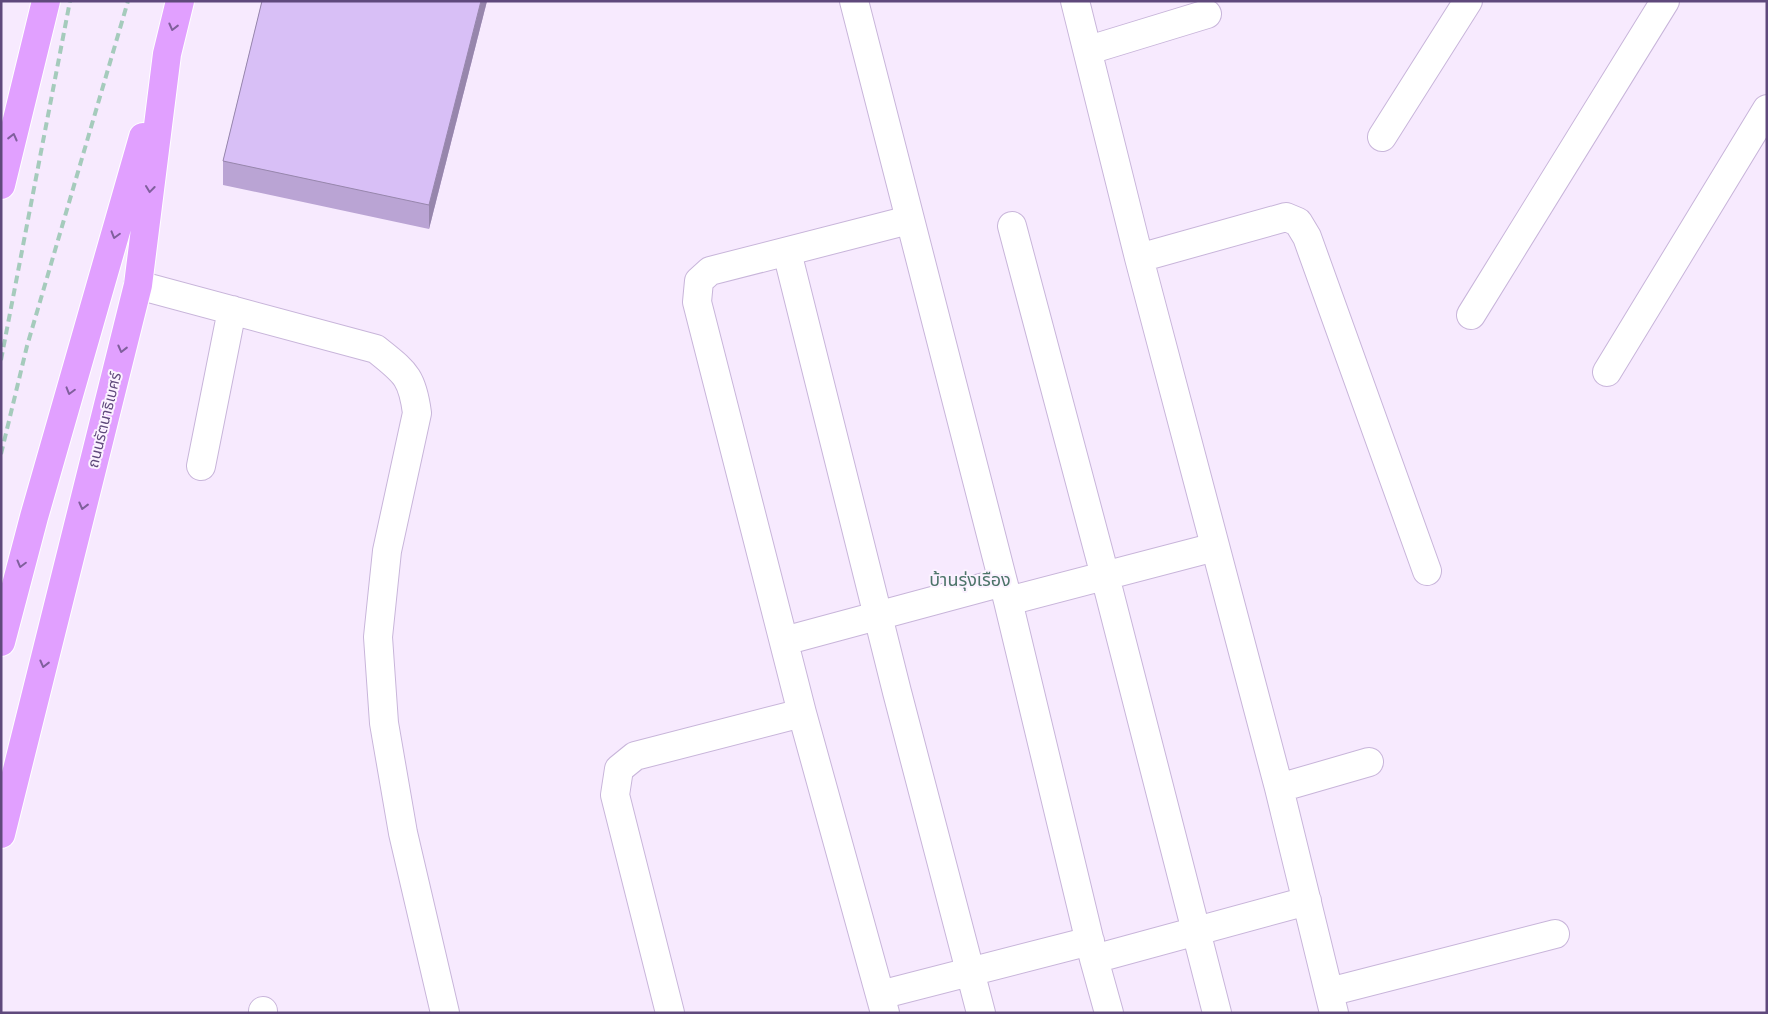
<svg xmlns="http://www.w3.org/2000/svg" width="1768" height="1014" viewBox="0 0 1768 1014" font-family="'IBM Plex Sans','Noto Sans Thai',sans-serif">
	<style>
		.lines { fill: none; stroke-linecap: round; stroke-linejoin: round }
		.minor-casing { stroke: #c8b5da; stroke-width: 30 }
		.major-casing { stroke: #fff; stroke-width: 30 }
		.minor { stroke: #fff; stroke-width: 28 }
		.major { stroke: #e1a0ff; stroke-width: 28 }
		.rail { stroke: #a5cbbc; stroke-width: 4; stroke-dasharray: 8 5; stroke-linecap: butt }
		.wall { fill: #baa4d4 }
		.shaded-wall { fill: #9786ac }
		.building { fill: #d8bff6; stroke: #9786ac }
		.oneway { stroke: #805f9d }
		.labels { text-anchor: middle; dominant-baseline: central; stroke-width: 4; stroke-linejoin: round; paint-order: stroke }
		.street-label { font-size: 15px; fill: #5f497c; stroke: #fbf2ff }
		.quarter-label { font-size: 18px; fill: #4c7469; stroke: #fbf2ff }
	</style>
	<rect width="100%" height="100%" fill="#f7eafe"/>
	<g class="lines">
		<!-- minor casing -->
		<g class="minor-casing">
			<path id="minor" d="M854 1 1008 601 1094 959 1109 1013
				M1075 1 1139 258 1279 788 1334 1013
				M1089 50 1207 14
				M1382 137 1468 1
				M1012 226 1105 576 1217 1013
				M787 252 897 692 981 1013
				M1139 258 1286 217 1298 222 1307 237 1427 571
				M138 285 376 349C404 372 412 375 417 413L387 551 378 637 384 723 403 833 445 1013
				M1471 315 1665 1
				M1607 372 1767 109
				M201 466 232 310
				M1008 601 1215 547
				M784 641 1003 582
				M1279 788 1369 762
				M1094 959 1307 901
				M1329 992 1555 934
				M880 995 1090 941
				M263 1011V1013
				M670 1013 615 795 619 769 635 756 802 713
				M885 1013 802 713 697 302 699 281 710 271 909 220"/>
		</g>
		<!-- major casing -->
		<g class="major-casing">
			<path id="major" d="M1 185 46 1
				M1 642 34 517 143 137
				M1 834 138 285 167 54 180 1"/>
		</g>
		<!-- minor -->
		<use href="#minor" class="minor"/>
		<!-- major -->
		<use href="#major" class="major"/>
		<!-- rail -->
		<path class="rail" d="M1 360 70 1
			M1 454 27 346 128 1"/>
	</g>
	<!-- wall -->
	<path class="wall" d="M262 1H487L429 229 223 185V161Z"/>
	<!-- shaded-wall -->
	<path class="shaded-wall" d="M481 1H487L429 229V205Z"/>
	<!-- building -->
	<path class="building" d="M262 1H481L429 205 223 161Z"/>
	<!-- one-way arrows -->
	<defs><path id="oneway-chevron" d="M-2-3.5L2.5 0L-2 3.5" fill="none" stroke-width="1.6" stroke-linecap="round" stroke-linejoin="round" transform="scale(1.25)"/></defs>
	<g class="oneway">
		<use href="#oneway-chevron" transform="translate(173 27) rotate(104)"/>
		<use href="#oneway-chevron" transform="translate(13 137) rotate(-76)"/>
		<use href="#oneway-chevron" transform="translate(150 189) rotate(97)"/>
		<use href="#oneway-chevron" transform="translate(115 235) rotate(106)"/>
		<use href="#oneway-chevron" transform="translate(122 349) rotate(104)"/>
		<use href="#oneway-chevron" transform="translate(70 391) rotate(106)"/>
		<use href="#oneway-chevron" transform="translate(83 506) rotate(104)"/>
		<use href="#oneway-chevron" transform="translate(21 564) rotate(105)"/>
		<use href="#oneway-chevron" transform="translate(44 664) rotate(104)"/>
	</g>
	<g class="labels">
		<!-- street labels -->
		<g class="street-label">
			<text transform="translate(104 420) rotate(-76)">ถนนรัตนาธิเบศร์</text>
		</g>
		<!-- quarter labels -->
		<g class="quarter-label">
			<text x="970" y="579">บ้านรุ่งเรือง</text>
		</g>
	</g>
	<!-- border -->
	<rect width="1768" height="1014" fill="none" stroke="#5f497c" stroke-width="5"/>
</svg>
